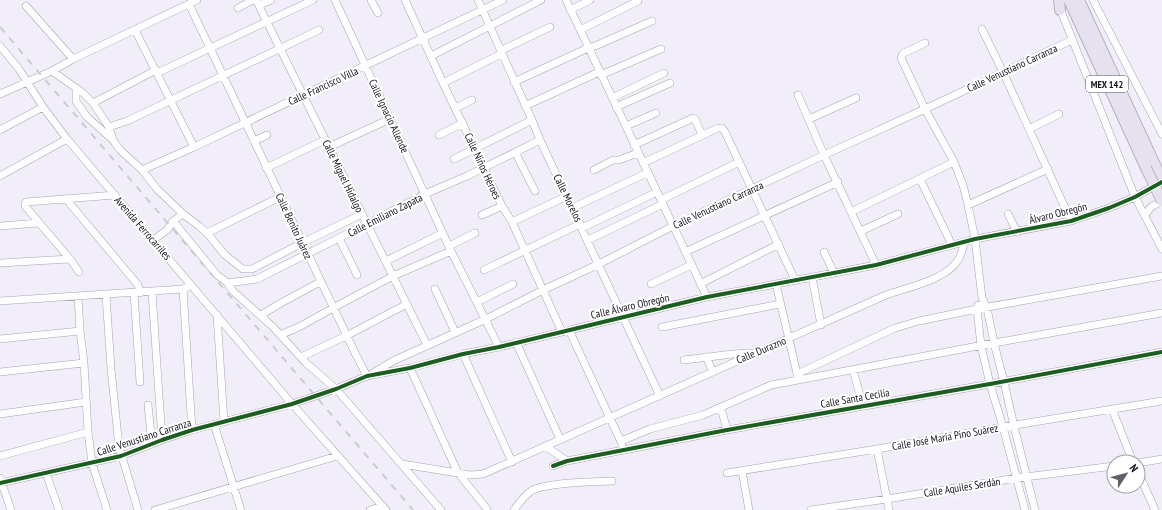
<svg xmlns="http://www.w3.org/2000/svg" width="1162" height="510" viewBox="0 0 1162 510" font-family="'PT Sans Narrow',sans-serif">
	<style>
		.lines { fill: none; stroke-linecap: round; stroke-linejoin: round }
		.minor-casing { stroke: #a7a4af; stroke-width: 8 }
		.highway-casing { stroke: #b4aec0; stroke-width: 12 }
		.minor { stroke: #fdfcfe; stroke-width: 7 }
		.highway { stroke: #e6e1ef; stroke-width: 10 }
		.rail { stroke: #cccbce; stroke-width: 2; stroke-dasharray: 7 7; stroke-linecap: butt }
		.highway-bridge-casing { stroke: #b4aec0; stroke-width: 12; stroke-linecap: butt }
		.highway-bridge { stroke: #e6e1ef; stroke-width: 10 }
		.cycleway-casing { stroke: #fff; stroke-width: 6 }
		.cycleway { stroke: #1b5e20; stroke-width: 4 }
		.labels { text-anchor: middle; dominant-baseline: central; stroke-width: 4; stroke-linejoin: round; paint-order: stroke }
		.shield { fill: #fff; stroke: #5b5861; stroke-width: 1 }
		.shield-label { font-size: 10px; font-weight: bold; fill: #15111d }
		.street-label { font-size: 11px; fill: #15111d; stroke: #fff }
	</style>
	<rect width="100%" height="100%" fill="#f1eef9"/>
	<g class="lines">
		<!-- minor casing -->
		<g class="minor-casing">
			<path id="minor" d="M256 0 427 345
				M335 0 451 251 499 347
				M371 0 378 13
				M405 0 443 83 502 206 512 222 562 332
				M478 0 532 120 540 140 660 396
				M566 0 707 297
				M1093 0 1162 134
				M189 4 356 355 367 376
				M259 5 271 0
				M26 6 73 59
				M1059 6 1135 197 1162 249
				M238 8 253 0
				M570 10 590 0
				M982 29 1003 72 1071 221
				M135 30 194 147
				M580 30 638 1
				M925 43 904 53 902 55 901 58 925 109 954 162 963 185 968 205 975 239 982 298 987 308 994 343 1004 382 1014 426 1035 510
				M0 46 19 69 43 107 67 139 292 404 386 510
				M500 51 550 27
				M431 56 541 0
				M52 71 83 93 93 103 109 127 113 140 120 150 142 170 157 189 183 214 199 226 207 233 225 255 243 269H252L302 243 362 214
				M157 73 313 0
				M601 75 661 49
				M514 82 588 48 595 46 652 21
				M443 83 501 54
				M76 88V101L87 117 113 140
				M0 94 52 71 73 59 197 0
				M798 95 824 155 876 265
				M612 98 664 73
				M93 103 156 70
				M525 106 599 72
				M616 107 670 83
				M456 108 472 100
				M809 119 856 98
				M626 126 656 113
				M109 127 127 121 319 30
				M1029 129 1059 114
				M0 130 43 107
				M439 135 463 123
				M254 141 267 135
				M634 145 693 118 695 119 702 135
				M329 147 390 119
				M515 152 535 191
				M454 159 532 120
				M643 163 718 128H722L725 132 795 280
				M266 168 325 140
				M142 170 194 147 503 0
				M594 170 613 160H619L638 153
				M0 176 67 139
				M920 179 952 245
				M66 199 138 285 140 293
				M661 200 739 162
				M968 205 1048 169
				M572 208 647 173
				M851 212 954 162
				M1008 214 1017 232
				M482 215 502 206
				M1145 215 1151 207 1162 201
				M173 221 217 275 228 283 229 286 234 292 273 327 306 363 336 389 441 510
				M512 222 567 196
				M0 226 39 223
				M582 228 657 192
				M861 231 898 214
				M207 233 280 197
				M339 238 357 275
				M153 240 167 230 173 221 183 214
				M588 240 663 204
				M449 246 475 233
				M685 252 838 182
				M824 252 834 273
				M386 261 443 233
				M0 263 70 259
				M484 270 580 224
				M79 272 70 259 25 206V204L26 202 115 195
				M812 277 821 325
				M228 283 257 279 339 238 425 194 467 176 540 140
				M651 284 691 265
				M700 284 779 244
				M776 284 798 378
				M183 289 192 430
				M435 289 455 332
				M152 292 162 440
				M134 293 140 382
				M106 295 111 369 119 447 138 510
				M78 297 80 331 84 363 88 432 92 463 107 510
				M0 301 183 289 191 285
				M477 302 513 284
				M978 305 977 309 981 346 990 384 1003 427 1025 510
				M217 315 224 422
				M261 315 281 303 320 282
				M662 327 780 304
				M569 330 622 444
				M280 335 299 327 333 308 393 276 451 251
				M0 339 80 331
				M516 342 560 439
				M463 354 512 462
				M301 357 346 336 407 304
				M706 357 713 372
				M684 360 733 354 750 353
				M410 368 458 473 487 509
				M853 370 863 406
				M0 372 84 363
				M373 373 393 361 486 319 543 290 599 264 673 226 824 155 925 109 1072 40
				M797 374 895 328 919 321 977 309 1162 276
				M148 405 152 444
				M721 408 727 430
				M1112 409 1133 462
				M0 414 86 402
				M214 424 241 510
				M621 441 650 429 703 415 771 385 782 383 994 343 1162 313
				M545 446 567 461
				M877 449 889 510
				M0 456 88 432
				M1138 463 1162 459
				M402 464 470 475 483 474 886 295C908 287 946 280 958 260 962 255 963 248 964 242
				M553 466 567 461 727 430 990 384 1162 352
				M742 471 749 510
				M1138 472 1155 510
				M46 473 59 510
				M727 473 877 449 1003 427 1162 401
				M0 478 11 510
				M0 483 121 456 162 440 192 430 292 404 336 389 367 376 410 368 463 354 499 347 707 297 876 265 975 239 1071 221 1109 208 1135 197 1158 184
				M155 510 337 456
				M370 510 383 506
				M514 510C519 503 524 496 531 491 545 482 594 482 612 481
				M811 510 887 499 1017 478 1114 466"/>
		</g>
		<!-- highway casing -->
		<g class="highway-casing">
			<path id="highway" d="M1059 0 1060 10
				M1069 0 1146 168
				M1079 0 1162 180"/>
		</g>
		<!-- minor -->
		<use href="#minor" class="minor"/>
		<!-- highway -->
		<use href="#highway" class="highway"/>
		<!-- rail -->
		<path class="rail" d="M0 27 413 510"/>
		<!-- highway-bridge casing -->
		<g class="highway-bridge-casing">
			<path id="highway-bridge" d="M1146 168 1162 201"/>
		</g>
		<!-- highway-bridge -->
		<use href="#highway-bridge" class="highway-bridge"/>
		<!-- cycleway casing -->
		<g class="cycleway-casing">
			<path id="cycleway" d="M553 466 567 461 727 430 990 384 1162 352
				M0 483 121 456 162 440 192 430 292 404 336 389 367 376 410 368 463 354 499 347 707 297 876 265 975 239 1071 221 1109 208 1135 197 1162 182"/>
		</g>
		<!-- cycleway -->
		<use href="#cycleway" class="cycleway"/>
	</g>
	<g class="labels">
		<!-- shield labels -->
		<rect class="shield" x="1086" y="76" width="42" height="16" rx="3"/>
		<g class="shield-label">
			<text x="1107" y="84">MEX 142</text>
		</g>
		<!-- street labels -->
		<g class="street-label">
			<text transform="translate(1012 68) rotate(-25)">Calle Venustiano Carranza</text>
			<text transform="translate(323 86) rotate(-25)">Calle Francisco Villa</text>
			<text transform="translate(389 116) rotate(65)">Calle Ignacio Allende</text>
			<text transform="translate(483 166) rotate(65)">Calle Niños Héroes</text>
			<text transform="translate(343 176) rotate(64)">Calle Miguel Hidalgo</text>
			<text transform="translate(568 198) rotate(64)">Calle Morelos</text>
			<text transform="translate(718 205) rotate(-25)">Calle Venustiano Carranza</text>
			<text transform="translate(1058 213) rotate(-14)">Álvaro Obregón</text>
			<text transform="translate(385 215) rotate(-27)">Calle Emiliano Zapata</text>
			<text transform="translate(294 226) rotate(65)">Calle Benito Juárez</text>
			<text transform="translate(143 228) rotate(49)">Avenida Ferrocarriles</text>
			<text transform="translate(630 306) rotate(-13)">Calle Álvaro Obregón</text>
			<text transform="translate(761 350) rotate(-23)">Calle Durazno</text>
			<text transform="translate(855 398) rotate(-10)">Calle Santa Cecilia</text>
			<text transform="translate(144 437) rotate(-18)">Calle Venustiano Carranza</text>
			<text transform="translate(945 437) rotate(-10)">Calle José María Pino Suárez</text>
			<text transform="translate(962 487) rotate(-9)">Calle Aquiles Serdán</text>
		</g>
	</g>
	<!-- north arrow -->
	<g transform="translate(1126 474) rotate(54)"><circle r="19" fill="#ffffff" stroke="#a1a0a5"/>
	<path d="M0-3L7 15L0 10L-7 15Z" fill="#625e6a"/>
	<text y="-6" font-size="11" font-weight="bold" text-anchor="middle" fill="#15111d">N</text>
	</g>
</svg>
